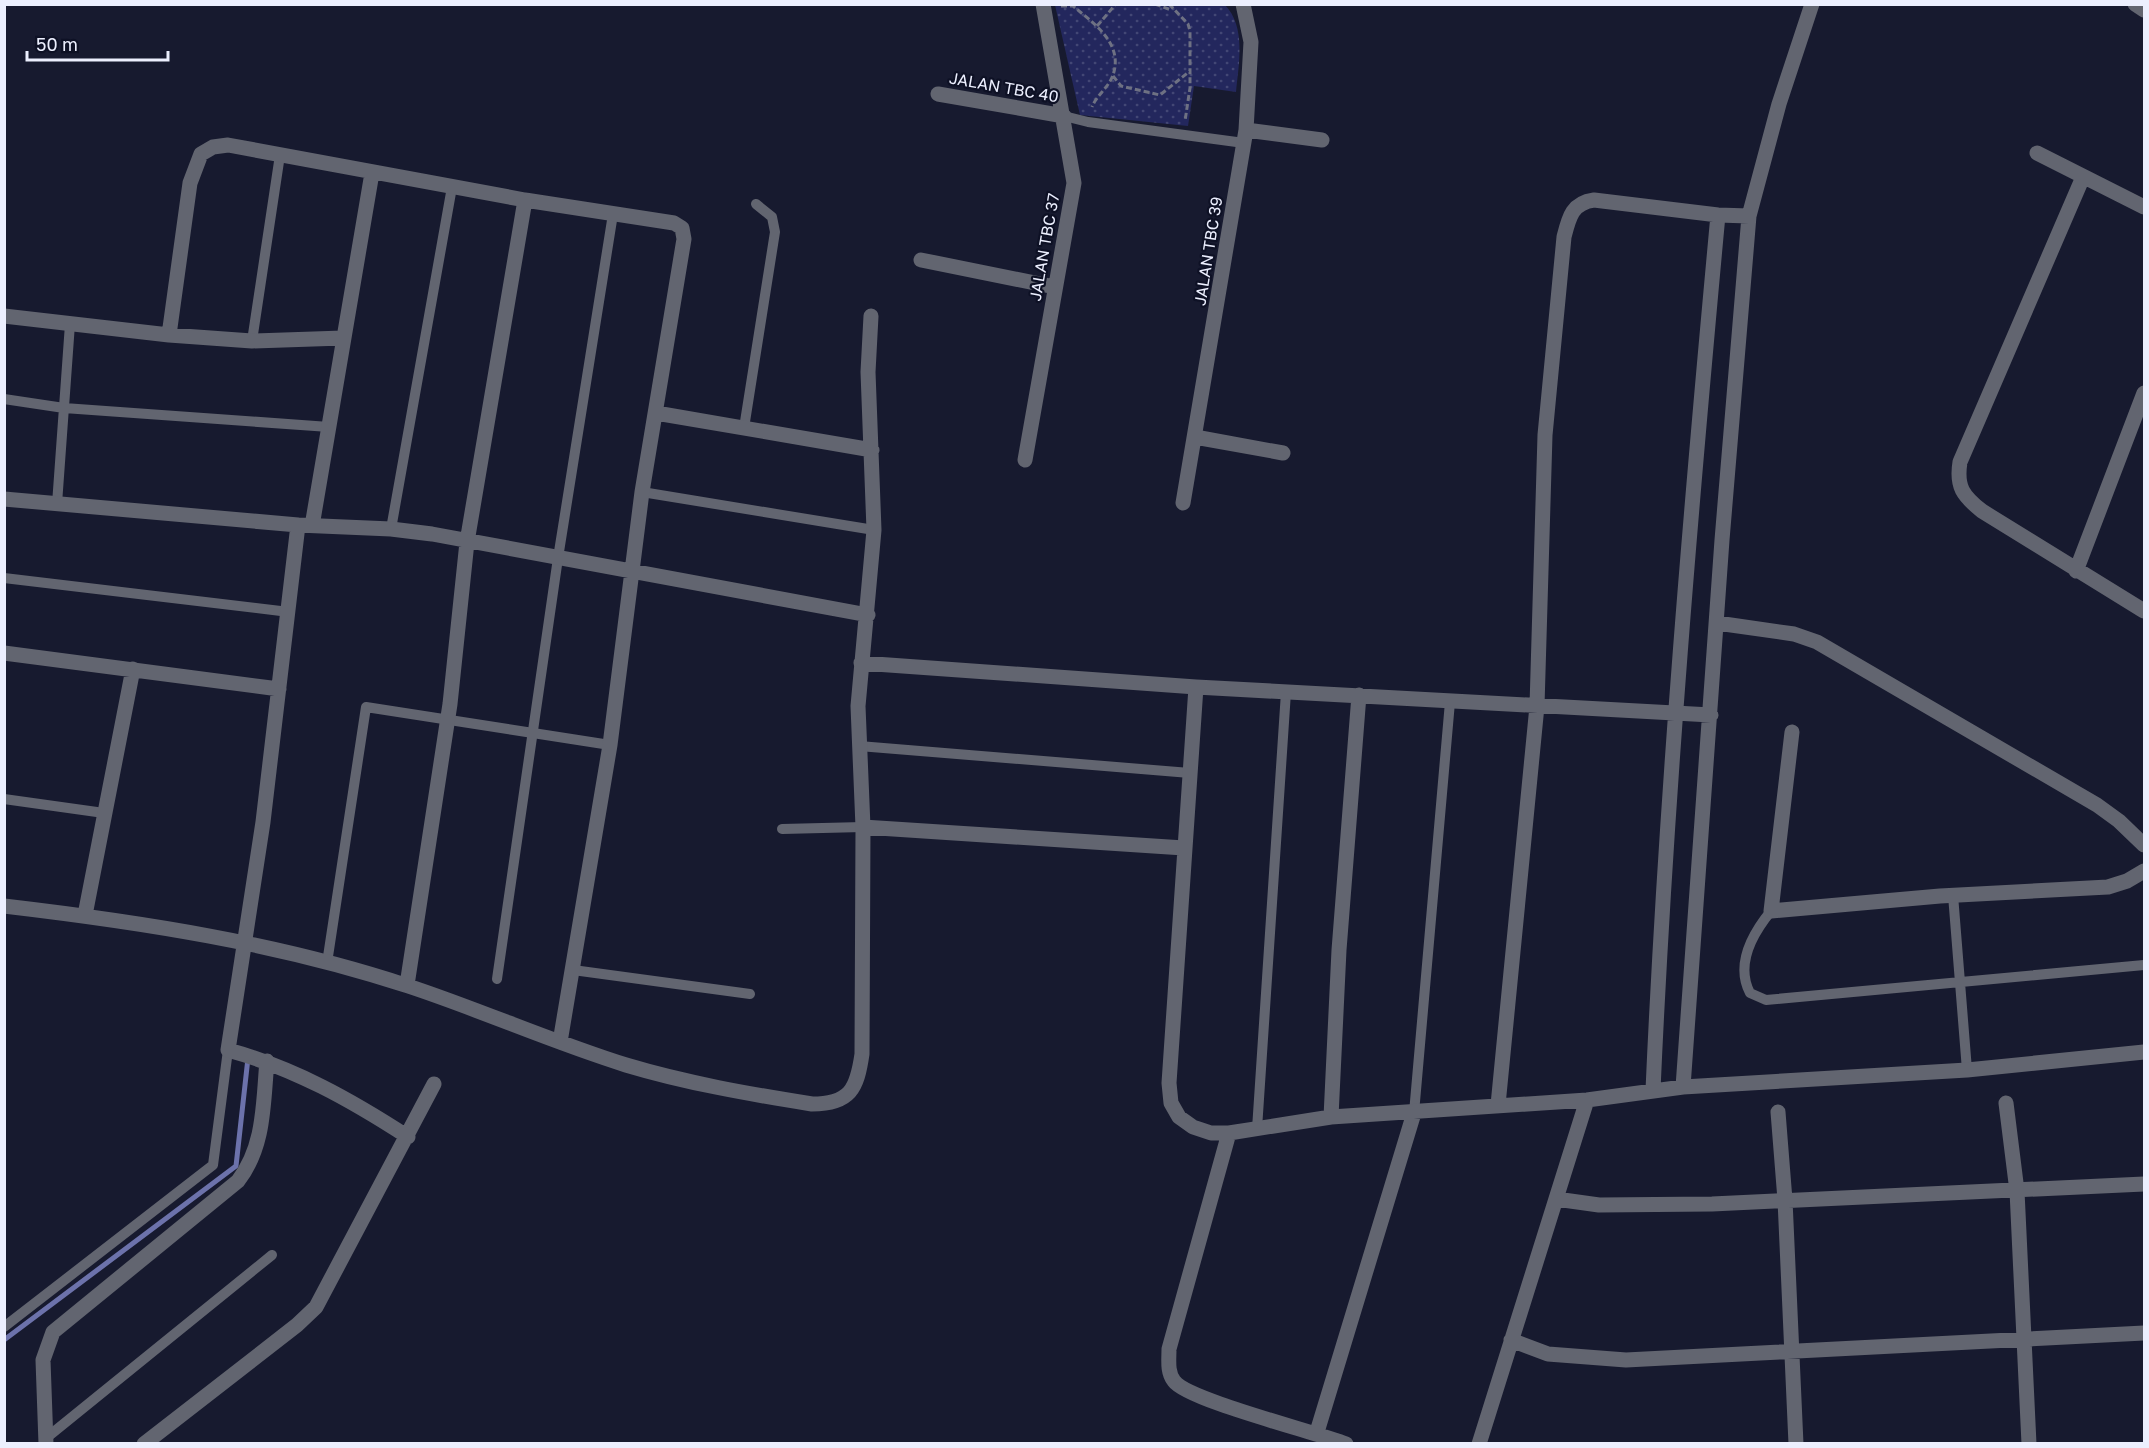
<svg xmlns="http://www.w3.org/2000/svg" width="2149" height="1448" viewBox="0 0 2149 1448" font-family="'Golos Text',sans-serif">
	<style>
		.park { fill: url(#park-dots) }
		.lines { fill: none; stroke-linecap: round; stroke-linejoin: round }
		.stream { stroke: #6c72ab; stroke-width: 5 }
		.path { stroke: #6e7183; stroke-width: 3; stroke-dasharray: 6 3; stroke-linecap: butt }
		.lane { stroke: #626570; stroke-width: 10 }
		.street { stroke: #626570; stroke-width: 15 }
		.labels { text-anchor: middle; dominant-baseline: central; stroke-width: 4.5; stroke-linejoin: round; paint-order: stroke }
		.street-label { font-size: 16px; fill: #eceffe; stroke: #0e1125 }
	</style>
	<defs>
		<pattern id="park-dots" width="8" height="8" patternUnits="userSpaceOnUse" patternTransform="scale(1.5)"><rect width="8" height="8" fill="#23275d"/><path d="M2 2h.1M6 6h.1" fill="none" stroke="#434775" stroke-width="1.8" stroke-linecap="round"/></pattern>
	</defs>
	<rect width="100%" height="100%" fill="#171a2f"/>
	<!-- park -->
	<path class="park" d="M1055 5H1225C1246 27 1239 63 1236 92L1194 86 1188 126 1080 115Z"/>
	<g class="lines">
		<!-- stream -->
		<path class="stream" d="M4 1340 236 1166 248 1058"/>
		<!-- path -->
		<path class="path" d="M1155 4 1171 10
			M1169 4 1188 24 1190 31V88L1185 121
			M1061 6H1073C1093 23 1124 43 1113 75 1109 87 1096 96 1092 107
			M1097 26 1116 4
			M1113 76 1121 86 1160 95 1190 71"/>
		<!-- lane -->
		<path class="lane" d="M1064 116 1088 122 1244 143
			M252 341 280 155
			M4 399 64 408 329 427
			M744 428 775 232 772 217 756 204
			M642 492 874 530
			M57 504 70 324
			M391 529 452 187
			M4 578 289 612
			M859 746 1190 773
			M4 799 104 813
			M782 829 863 827
			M1953 895 1967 1070
			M1771 911C1753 933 1735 964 1750 993L1766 1000 2144 965
			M327 963 366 707 610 745
			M573 970 750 994
			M497 979 558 558 613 214
			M1414 1113 1450 702
			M1257 1129 1286 692
			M4 1327 213 1165 228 1050
			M45 1439 272 1255"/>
		<!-- street -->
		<path class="street" d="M2135 4 2144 10
			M938 94 1064 116
			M1246 130 1322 140
			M2037 153 2144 207
			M2083 177 1960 462C1956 487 1963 496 1982 511L2144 611
			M921 260 1055 287
			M4 316 169 335 252 341 343 338
			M169 335 190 183 201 154 213 147 228 145 525 200 674 223 682 228 684 239 642 492 610 745 560 1042
			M656 413 872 450
			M1195 437 1283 453
			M1025 460 1074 183 1043 4
			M4 499 298 525 391 529 432 534 868 615
			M1183 503 1246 130 1251 42 1243 4
			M298 525 263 822 228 1050C294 1068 351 1100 408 1137
			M312 526 372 173
			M2076 571 2144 393
			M1717 623 1794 634 1817 642 2097 805 2119 821 2144 845
			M4 653 279 689
			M861 663 1196 687 1711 715
			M1196 687 1169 1083 1171 1103 1179 1117 1193 1127 1211 1133H1229L1331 1117 1587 1100 1683 1087 1967 1070 2144 1052
			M1792 732 1771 911 1940 896 2108 887 2127 881 2144 871
			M863 827 1184 848
			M4 906C140 922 278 943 408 986 481 1010 552 1042 626 1065 686 1083 749 1094 812 1104 850 1104 857 1089 862 1054L863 827 858 706 874 530 868 372 871 316
			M85 915 133 669
			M407 985 450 704 467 542 525 200
			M1683 1087 1722 540 1749 216 1779 104 1812 4
			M1653 1090C1666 798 1691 506 1718 215
			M2006 1103 2017 1191 2029 1444
			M1498 1105 1537 706 1545 435 1564 237C1569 217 1572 203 1594 200L1718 215 1749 216
			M1778 1112 1785 1200 1796 1444
			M1331 1117 1339 950 1359 695
			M1229 1133 1169 1349C1169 1360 1167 1372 1174 1381 1187 1400 1316 1432 1346 1444
			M1556 1199 1599 1205 1712 1204 2144 1184
			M1511 1340 1548 1354 1626 1360 2144 1333
			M1317 1432 1414 1113
			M46 1444 43 1360 53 1332 238 1181C265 1146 263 1103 267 1061
			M144 1444 297 1325 316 1307 434 1084
			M1479 1444 1587 1100"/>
	</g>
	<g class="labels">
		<!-- street labels -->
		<g class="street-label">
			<text transform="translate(1004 87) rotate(10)">JALAN TBC 40</text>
			<text transform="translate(1044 247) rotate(-80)">JALAN TBC 37</text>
			<text transform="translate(1208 251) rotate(-81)">JALAN TBC 39</text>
		</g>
	</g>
	<!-- border -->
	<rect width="2149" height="1448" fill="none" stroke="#eceffe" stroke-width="12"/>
	<!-- scale -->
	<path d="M27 51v9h141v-9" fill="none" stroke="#eceffe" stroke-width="3"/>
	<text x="36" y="51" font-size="18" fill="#eceffe" stroke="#0e1125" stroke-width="4.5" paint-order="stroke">50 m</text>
</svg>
